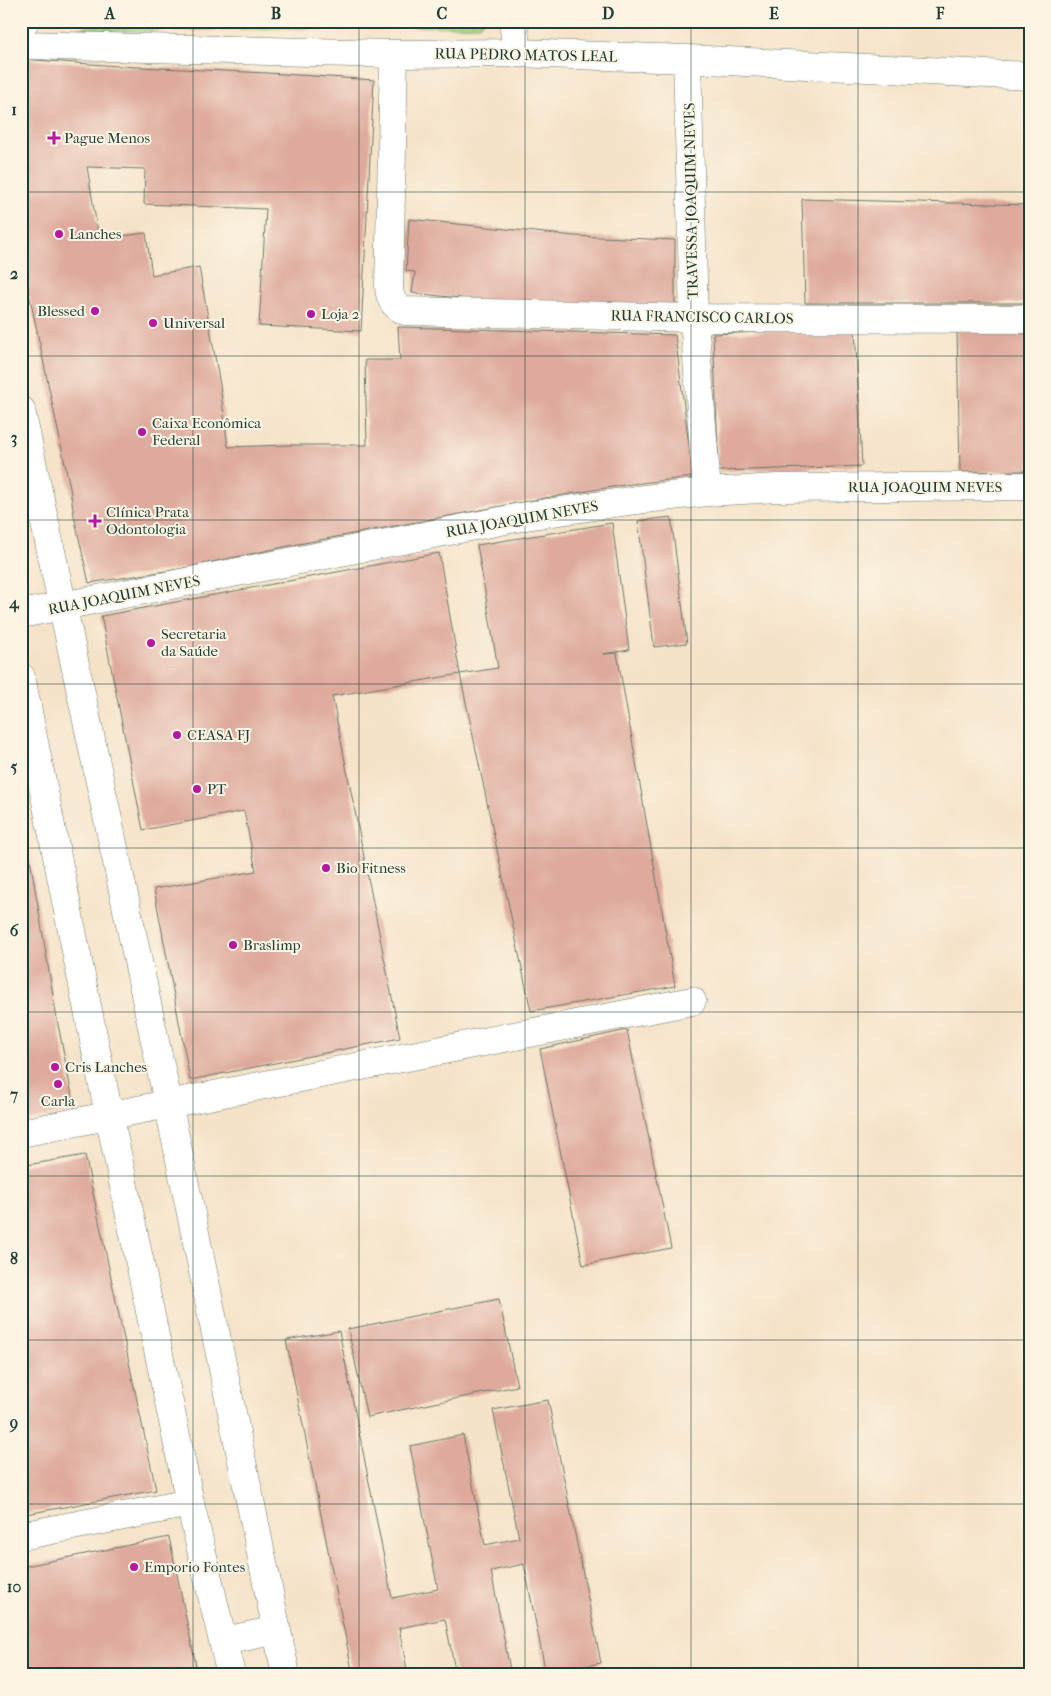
<svg xmlns="http://www.w3.org/2000/svg" width="1051" height="1696" viewBox="0 0 1051 1696" font-family="'IM FELL French Canon',serif">
	<style>
		.park { fill: url(#park-dots); stroke: #5e865a }
		.building { fill: #deaa9d }
		.lines { fill: none; stroke-linecap: round; stroke-linejoin: round }
		.minor-casing { stroke: #6a7768; stroke-width: 29 }
		.primary-casing { stroke: #6a7768; stroke-width: 29 }
		.minor { stroke: #fff; stroke-width: 28 }
		.primary { stroke: #fff; stroke-width: 28 }
		.grid { fill: none; stroke: #1f3d34; stroke-width: 1; stroke-opacity: 0.55 }
		.poi-dot { fill: #b5179e; stroke: #fcf5e5; stroke-width: 2 }
		.labels { text-anchor: middle; dominant-baseline: central; stroke-width: 4; stroke-linejoin: round; paint-order: stroke }
		.street-label { font-size: 15px; fill: #1f3d34; stroke: #fcf5e5 }
		.poi-label { font-size: 15px; fill: #1f3d34; stroke: #fcf5e5; text-anchor: start }
		.neatline { fill: none; stroke: #1f3d34; stroke-width: 2 }
		.grid-label { font-size: 16px; text-anchor: middle; font-weight: bold; fill: #1f3d34 }
	</style>
	<defs>
		<pattern id="park-dots" width="8" height="8" patternUnits="userSpaceOnUse" patternTransform="scale(1.25)"><rect width="8" height="8" fill="#9dd080"/><path d="M2 2h.1M6 6h.1" fill="none" stroke="#7faa6a" stroke-width="1.8" stroke-linecap="round"/></pattern>
	</defs>
	<rect width="100%" height="100%" fill="#fcf5e5"/>
	<filter id="ink" filterUnits="userSpaceOnUse"><feTurbulence type="fractalNoise" baseFrequency=".02" numOctaves="2"/><feDisplacementMap in="SourceGraphic" scale="10" xChannelSelector="R" yChannelSelector="G"/><feConvolveMatrix kernelMatrix="1 2 1 2 8 2 1 2 1" color-interpolation-filters="sRGB"/></filter>
	<filter id="wash" filterUnits="userSpaceOnUse"><feTurbulence type="fractalNoise" baseFrequency=".0096" numOctaves="4" result="noise"/><feDisplacementMap in="SourceGraphic" scale="20" xChannelSelector="R" yChannelSelector="G"/><feGaussianBlur stdDeviation="1.12" result="paint"/><feColorMatrix in="noise" values="0 0 0 0 0 0 0 0 0 0 0 0 0 0 0 0 0 1.4 0 .05"/><feComposite in="paint" operator="in"/></filter>
	<g filter="url(#wash)">
		<rect width="100%" height="100%" fill="#f5e3c9"/>
		<!-- park -->
		<path class="park" d="M129 21H484L480 26 53 32Z"/>
		<g id="blocks">
			<!-- building -->
			<path class="building" d="M21 59 118 66 268 73 374 80 361 331 259 326 266 209 144 204 145 169 87 167 99 239 146 233 152 275 199 267 220 385 228 447 288 445H367L365 360H400L398 327 675 335 693 477 624 485 545 498 293 545 179 569 89 583 74 516 70 488 21 255Z
				M802 199 1030 205V303H805Z
				M409 219 574 236 675 240V305L478 300 412 293 415 272 406 271Z
				M855 328 862 466 719 471 713 334Z
				M1030 330V471L960 472 957 331Z
				M671 517 687 643 654 647 638 521Z
				M612 523 629 650 603 654 617 653 675 986 531 1011 460 674 498 668 477 545Z
				M439 553 460 674 332 696 400 1038 190 1080 154 889 256 871 244 811 143 830 101 616Z
				M21 818 28 847 57 1019 75 1111 21 1122Z
				M627 1030 671 1248 583 1265 540 1049Z
				M85 1155 156 1490 21 1515V1166Z
				M499 1299 517 1386 367 1417 348 1329Z
				M339 1331 392 1598 438 1589 410 1446 463 1435 485 1545 519 1538 493 1410 548 1400 601 1663 546 1674 524 1564 491 1571 511 1675H456L445 1619 399 1628 408 1675H353L286 1340Z
				M169 1537 198 1675H21V1567Z"/>
		</g>
	</g>
	<g filter="url(#ink)">
		<use href="#blocks" fill-opacity="0" stroke="#6a7768" stroke-width="1"/>
		<g class="lines">
			<!-- minor casing -->
			<g class="minor-casing">
				<path id="minor" d="M513 21 517 53
					M21 45 394 54 517 53 687 59 1030 76
					M394 54 389 287C390 300 393 305 405 311L694 318 1030 319
					M687 59 694 318 707 492
					M21 614 526 516 636 500 707 492 777 488 1030 486
					M21 1133 692 1001
					M21 1536 190 1503"/>
			</g>
			<!-- primary casing -->
			<g class="primary-casing">
				<path id="primary" d="M21 23 25 21
					M21 410 173 1126 286 1675
					M21 677 109 1115 190 1503 231 1675
					M224 1641 277 1630"/>
			</g>
			<!-- minor -->
			<use href="#minor" class="minor"/>
			<!-- primary -->
			<use href="#primary" class="primary"/>
		</g>
	</g>
	<!-- grid -->
	<path class="grid" d="M193 21V1675M359 21V1675M525 21V1675M691 21V1675M858 21V1675M21 192H1030M21 356H1030M21 520H1030M21 684H1030M21 848H1030M21 1012H1030M21 1176H1030M21 1340H1030M21 1504H1030"/>
	<!-- markers -->
	<g class="poi-dot">
		<path d="M51.5 130.5h5v5h5v5h-5v5h-5v-5h-5v-5h5z"/>
		<circle cx="59" cy="234" r="5"/>
		<circle cx="95" cy="311" r="5"/>
		<circle cx="311" cy="314" r="5"/>
		<circle cx="153" cy="323" r="5"/>
		<circle cx="142" cy="432" r="5"/>
		<path d="M92.5 513.5h5v5h5v5h-5v5h-5v-5h-5v-5h5z"/>
		<circle cx="151" cy="643" r="5"/>
		<circle cx="177" cy="735" r="5"/>
		<circle cx="197" cy="789" r="5"/>
		<circle cx="326" cy="868" r="5"/>
		<circle cx="233" cy="945" r="5"/>
		<circle cx="55" cy="1067" r="5"/>
		<circle cx="58" cy="1084" r="5"/>
		<circle cx="134" cy="1567" r="5"/>
	</g>
	<g class="labels">
		<!-- street labels -->
		<g class="street-label">
			<text transform="translate(526 55) rotate(1)">RUA PEDRO MATOS LEAL</text>
			<text transform="translate(691 201) rotate(-91)">TRAVESSA JOAQUIM NEVES</text>
			<text transform="translate(702 317) rotate(1)">RUA FRANCISCO CARLOS</text>
			<text x="925" y="487">RUA JOAQUIM NEVES</text>
			<text transform="translate(522 519) rotate(-10)">RUA JOAQUIM NEVES</text>
			<text transform="translate(124 595) rotate(-11)">RUA JOAQUIM NEVES</text>
		</g>
		<!-- poi labels -->
		<g class="poi-label">
			<text x="64" y="138">Pague Menos</text>
			<text x="69" y="234">Lanches</text>
			<text x="85" y="311" text-anchor="end">Blessed</text>
			<text x="321" y="314">Loja 2</text>
			<text x="163" y="323">Universal</text>
			<text x="152" y="423">Caixa Econômica<tspan x="152" dy="17">Federal</tspan></text>
			<text x="106" y="512">Clínica Prata<tspan x="106" dy="17">Odontologia</tspan></text>
			<text x="161" y="634">Secretaria<tspan x="161" dy="17">da Saúde</tspan></text>
			<text x="187" y="735">CEASA FJ</text>
			<text x="207" y="789">PT</text>
			<text x="336" y="868">Bio Fitness</text>
			<text x="243" y="945">Braslimp</text>
			<text x="65" y="1067">Cris Lanches</text>
			<text x="58" y="1101" text-anchor="middle">Carla</text>
			<text x="144" y="1567">Emporio Fontes</text>
		</g>
	</g>
	<!-- margin -->
	<rect width="1051" height="1696" fill="none" stroke="#fcf5e5" stroke-width="55"/>
	<rect x="28" y="28" width="996" height="1640" class="neatline"/>
	<g class="grid-label">
		<text x="110" y="19">A</text>
		<text x="276" y="19">B</text>
		<text x="442" y="19">C</text>
		<text x="608" y="19">D</text>
		<text x="774" y="19">E</text>
		<text x="940" y="19">F</text>
		<text x="14" y="115">1</text>
		<text x="14" y="279">2</text>
		<text x="14" y="443">3</text>
		<text x="14" y="608">4</text>
		<text x="14" y="772">5</text>
		<text x="14" y="936">6</text>
		<text x="14" y="1100">7</text>
		<text x="14" y="1264">8</text>
		<text x="14" y="1428">9</text>
		<text x="14" y="1592">10</text>
	</g>
</svg>
